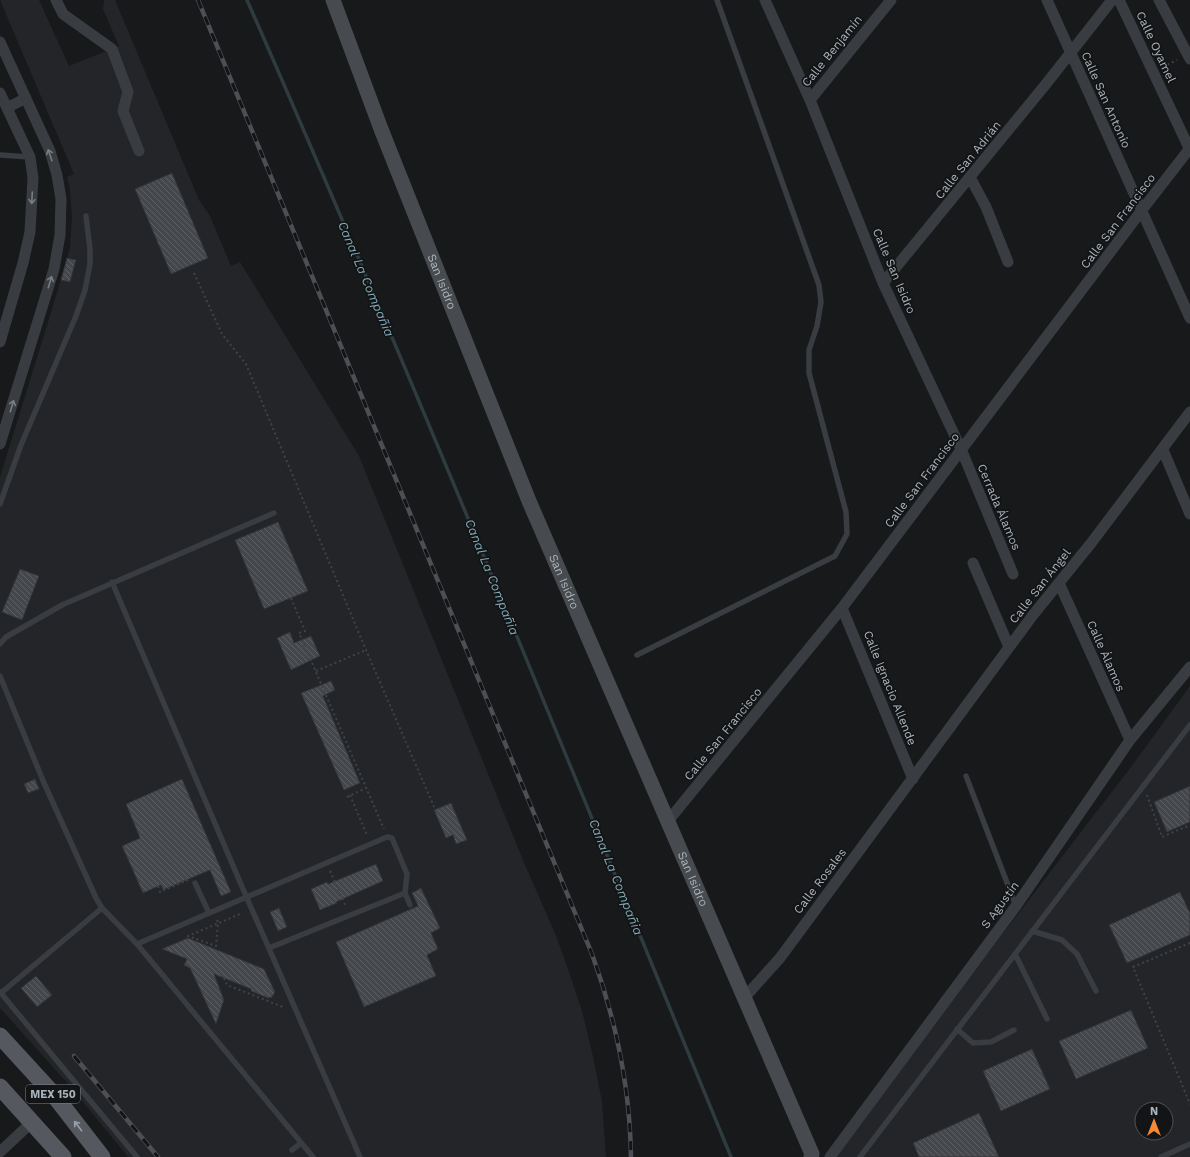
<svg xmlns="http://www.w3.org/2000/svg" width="1190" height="1157" viewBox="0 0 1190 1157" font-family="'Work Sans',sans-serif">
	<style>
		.built { fill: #242528; fill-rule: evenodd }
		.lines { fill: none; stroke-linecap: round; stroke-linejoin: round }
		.stream { stroke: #2e3b3f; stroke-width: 3.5 }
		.building { fill: url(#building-back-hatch); stroke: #323337 }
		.path { stroke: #3f4347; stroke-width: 2; stroke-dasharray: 2 3; stroke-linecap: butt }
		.service { stroke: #393c40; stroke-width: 5.5 }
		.minor { stroke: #393c40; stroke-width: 11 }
		.secondary { stroke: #474b50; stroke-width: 15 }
		.primary { stroke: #55595f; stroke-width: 17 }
		.rail-casing { stroke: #4c5055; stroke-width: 4.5 }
		.rail { stroke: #131416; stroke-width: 3; stroke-dasharray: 9; stroke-linecap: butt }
		.oneway { stroke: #777d83 }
		.oneway2 { stroke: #99a1a8 }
		.labels { text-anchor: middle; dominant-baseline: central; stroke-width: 3.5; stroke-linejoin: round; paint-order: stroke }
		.shield { fill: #131416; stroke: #7d8389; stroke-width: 1 }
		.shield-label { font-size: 11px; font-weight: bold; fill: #aab3ba }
		.street-label { font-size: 12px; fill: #aab3ba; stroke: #131416 }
		.water-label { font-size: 13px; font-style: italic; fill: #81aab6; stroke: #131416 }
	</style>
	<defs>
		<pattern id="building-back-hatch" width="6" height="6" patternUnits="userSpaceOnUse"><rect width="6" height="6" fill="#44474b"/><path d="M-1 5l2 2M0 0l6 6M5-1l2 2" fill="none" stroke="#5c5f63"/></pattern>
	</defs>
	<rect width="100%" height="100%" fill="#18191b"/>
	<!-- built -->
	<path class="built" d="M0 0H39L69 66 119 46 103 9 104 0H115L199 200 210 216 231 266 240 262 359 456 525 865 555 933 569 972 582 1011 594 1061 602 1102 606 1157H128L70 1086 0 1008V477L53 306 70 248 72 218 70 190 67 177 74 174Z
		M1190 686V1157H831L1134 763ZM1142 1109H1166V1133H1142Z"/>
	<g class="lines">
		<!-- stream -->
		<path class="stream" d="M247 0C415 383 572 770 731 1157"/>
	</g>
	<!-- building -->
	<path class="building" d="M172 173 208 258 171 274 135 189Z
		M67 258 76 260 70 282 61 280Z
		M278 522 308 591 264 609 235 540Z
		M20 569 39 576 22 620 2 612Z
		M290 632 294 643 311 636 320 656 291 670 277 638Z
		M331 681 335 690 323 696 360 783 344 790 301 693Z
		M35 779 39 789 28 793 24 784Z
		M182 779 231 892 221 896 210 870 163 890 161 885 143 893 122 846 140 838 126 804Z
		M1190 786V822L1167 832 1154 802Z
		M451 803 467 840 456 844 453 835 446 838 434 810Z
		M376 864 383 881 336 902 337 903 320 910 311 889 327 882 328 884Z
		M421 888 440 928 431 933 438 949 427 955 436 976 364 1007 336 942 418 906 412 893Z
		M1180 892 1190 913V935L1127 963 1109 925Z
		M279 908 287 927 278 931 270 912Z
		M188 938 264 969 275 992 272 997 268 998 251 991V989L214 974 224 1000 216 1024 190 968 184 965 187 959 162 949Z
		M36 976 52 995 37 1007 21 988Z
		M1131 1010 1148 1048 1076 1079 1059 1041Z
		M1032 1049 1050 1089 1001 1111 983 1071Z
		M979 1113 999 1157H919L913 1143Z"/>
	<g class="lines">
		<!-- path -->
		<path class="path" d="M1163 67 1177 60
			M194 273 222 334 246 364 366 650 435 809
			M291 598 305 631 299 633 384 829
			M316 671 366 650
			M350 795 367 835
			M1147 795 1162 837 1190 825
			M347 797 366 788
			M330 871 345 905
			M158 886 160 892 188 880
			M217 920 218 923 216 946 188 936 240 914
			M1190 943 1133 967 1190 1104
			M224 978 227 985 283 1007"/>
		<!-- service -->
		<path class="service" d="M0 155 30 157
			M0 504 21 445 76 316 85 290 90 264V249L86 216
			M112 582 243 889 360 1157
			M0 644 6 637 62 605 274 513
			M637 655 835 556 847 534 846 512 809 373V350L817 326 821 302 819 285 717 0
			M0 676 44 783 96 898 102 908 137 944
			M966 776 1016 906
			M195 883 209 913
			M405 893 410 905
			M1032 931 1062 940 1077 954 1096 991
			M269 948 405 893 407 874 392 838 387 837 137 944 313 1157
			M1015 954 1047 1019
			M0 992 137 1157
			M1 993 102 908
			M957 1029 973 1043 991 1042 1014 1030
			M292 1150 301 1143
			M860 1157 1190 725
			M1161 1157 1190 1144"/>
		<!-- minor -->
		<path class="minor" d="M56 0 63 14 112 49 128 92 123 111 139 151
			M765 0 810 100 883 283 961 449 1013 574
			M1047 0 1190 318
			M1119 0 1190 150
			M1159 0 1190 59
			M0 42 50 151 57 175 61 199 60 235 54 269 0 444
			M0 93 30 157 33 178 30 232 23 263 0 342
			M810 100 891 0
			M7 108 26 98
			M970 177 986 207 1008 262
			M883 283 1046 84 1112 0
			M1163 450 1190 514
			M973 563 1009 647
			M1059 583 1130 740
			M842 608 913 779
			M668 821 842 608 1142 210 1190 148
			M745 997 780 958 1033 615 1092 542 1190 412
			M0 1152 32 1122
			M830 1157 1016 906 1130 740 1190 667"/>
		<!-- secondary -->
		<path class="secondary" id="s1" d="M333 0 381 129 529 501 812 1154 811 1157"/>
		<!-- primary -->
		<path class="primary" d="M0 1036 54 1095 102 1157
			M0 1087 63 1157"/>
		<!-- rail casing -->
		<g class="rail-casing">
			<path id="rail" d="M198 0 592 954C616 1020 630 1087 631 1157
				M74 1056 158 1157"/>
		</g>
		<!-- rail -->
		<use href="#rail" class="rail"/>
	</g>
	<!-- one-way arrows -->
	<defs><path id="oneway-shaft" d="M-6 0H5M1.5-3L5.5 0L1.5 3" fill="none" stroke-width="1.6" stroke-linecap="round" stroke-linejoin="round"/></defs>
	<g class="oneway">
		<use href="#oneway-shaft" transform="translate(50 155) rotate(-109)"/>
		<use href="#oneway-shaft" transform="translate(32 198) rotate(93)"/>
		<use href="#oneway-shaft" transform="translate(50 282) rotate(-73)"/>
		<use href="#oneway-shaft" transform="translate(12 406) rotate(-73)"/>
	</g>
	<use class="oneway2" href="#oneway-shaft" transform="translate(78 1126) rotate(-128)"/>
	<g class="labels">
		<!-- shield labels -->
		<rect class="shield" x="26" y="1085" width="54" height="18" rx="3"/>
		<g class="shield-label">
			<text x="53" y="1094">MEX 150</text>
		</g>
		<!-- street labels -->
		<g class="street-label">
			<text transform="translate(1156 47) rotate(65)">Calle Oyamel</text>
			<text transform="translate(832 51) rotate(-51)">Calle Benjamín</text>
			<text transform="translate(1106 100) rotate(66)">Calle San Antonio</text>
			<text transform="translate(968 160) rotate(-51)">Calle San Adrián</text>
			<text transform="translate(1118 221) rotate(-53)">Calle San Francisco</text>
			<text transform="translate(894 271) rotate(67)">Calle San Isidro</text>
			<text stroke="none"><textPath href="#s1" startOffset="302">San Isidro</textPath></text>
			<text transform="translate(922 480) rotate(-53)">Calle San Francisco</text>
			<text transform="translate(999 507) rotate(67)">Cerrada Álamos</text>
			<text stroke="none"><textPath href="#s1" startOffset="626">San Isidro</textPath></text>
			<text transform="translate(1040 586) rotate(-52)">Calle San Ángel</text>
			<text transform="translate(1106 656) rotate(66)">Calle Álamos</text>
			<text transform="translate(890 688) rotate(68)">Calle Ignacio Allende</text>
			<text transform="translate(723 734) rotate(-51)">Calle San Francisco</text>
			<text stroke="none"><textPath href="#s1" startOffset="950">San Isidro</textPath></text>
			<text transform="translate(820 881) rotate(-53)">Calle Rosales</text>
			<text transform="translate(1000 905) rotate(-54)">S Agustín</text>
		</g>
		<!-- water labels -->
		<g class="water-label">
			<text transform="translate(366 279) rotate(67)">Canal La Compañia</text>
			<text transform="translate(492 577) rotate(68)">Canal La Compañia</text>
			<text transform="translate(616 877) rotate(68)">Canal La Compañia</text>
		</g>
	</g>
	<!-- north arrow -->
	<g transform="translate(1154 1121)"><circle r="19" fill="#131416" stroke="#4f5458"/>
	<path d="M0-3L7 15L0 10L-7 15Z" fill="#f78834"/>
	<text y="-6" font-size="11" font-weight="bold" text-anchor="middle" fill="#aab3ba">N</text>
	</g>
</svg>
